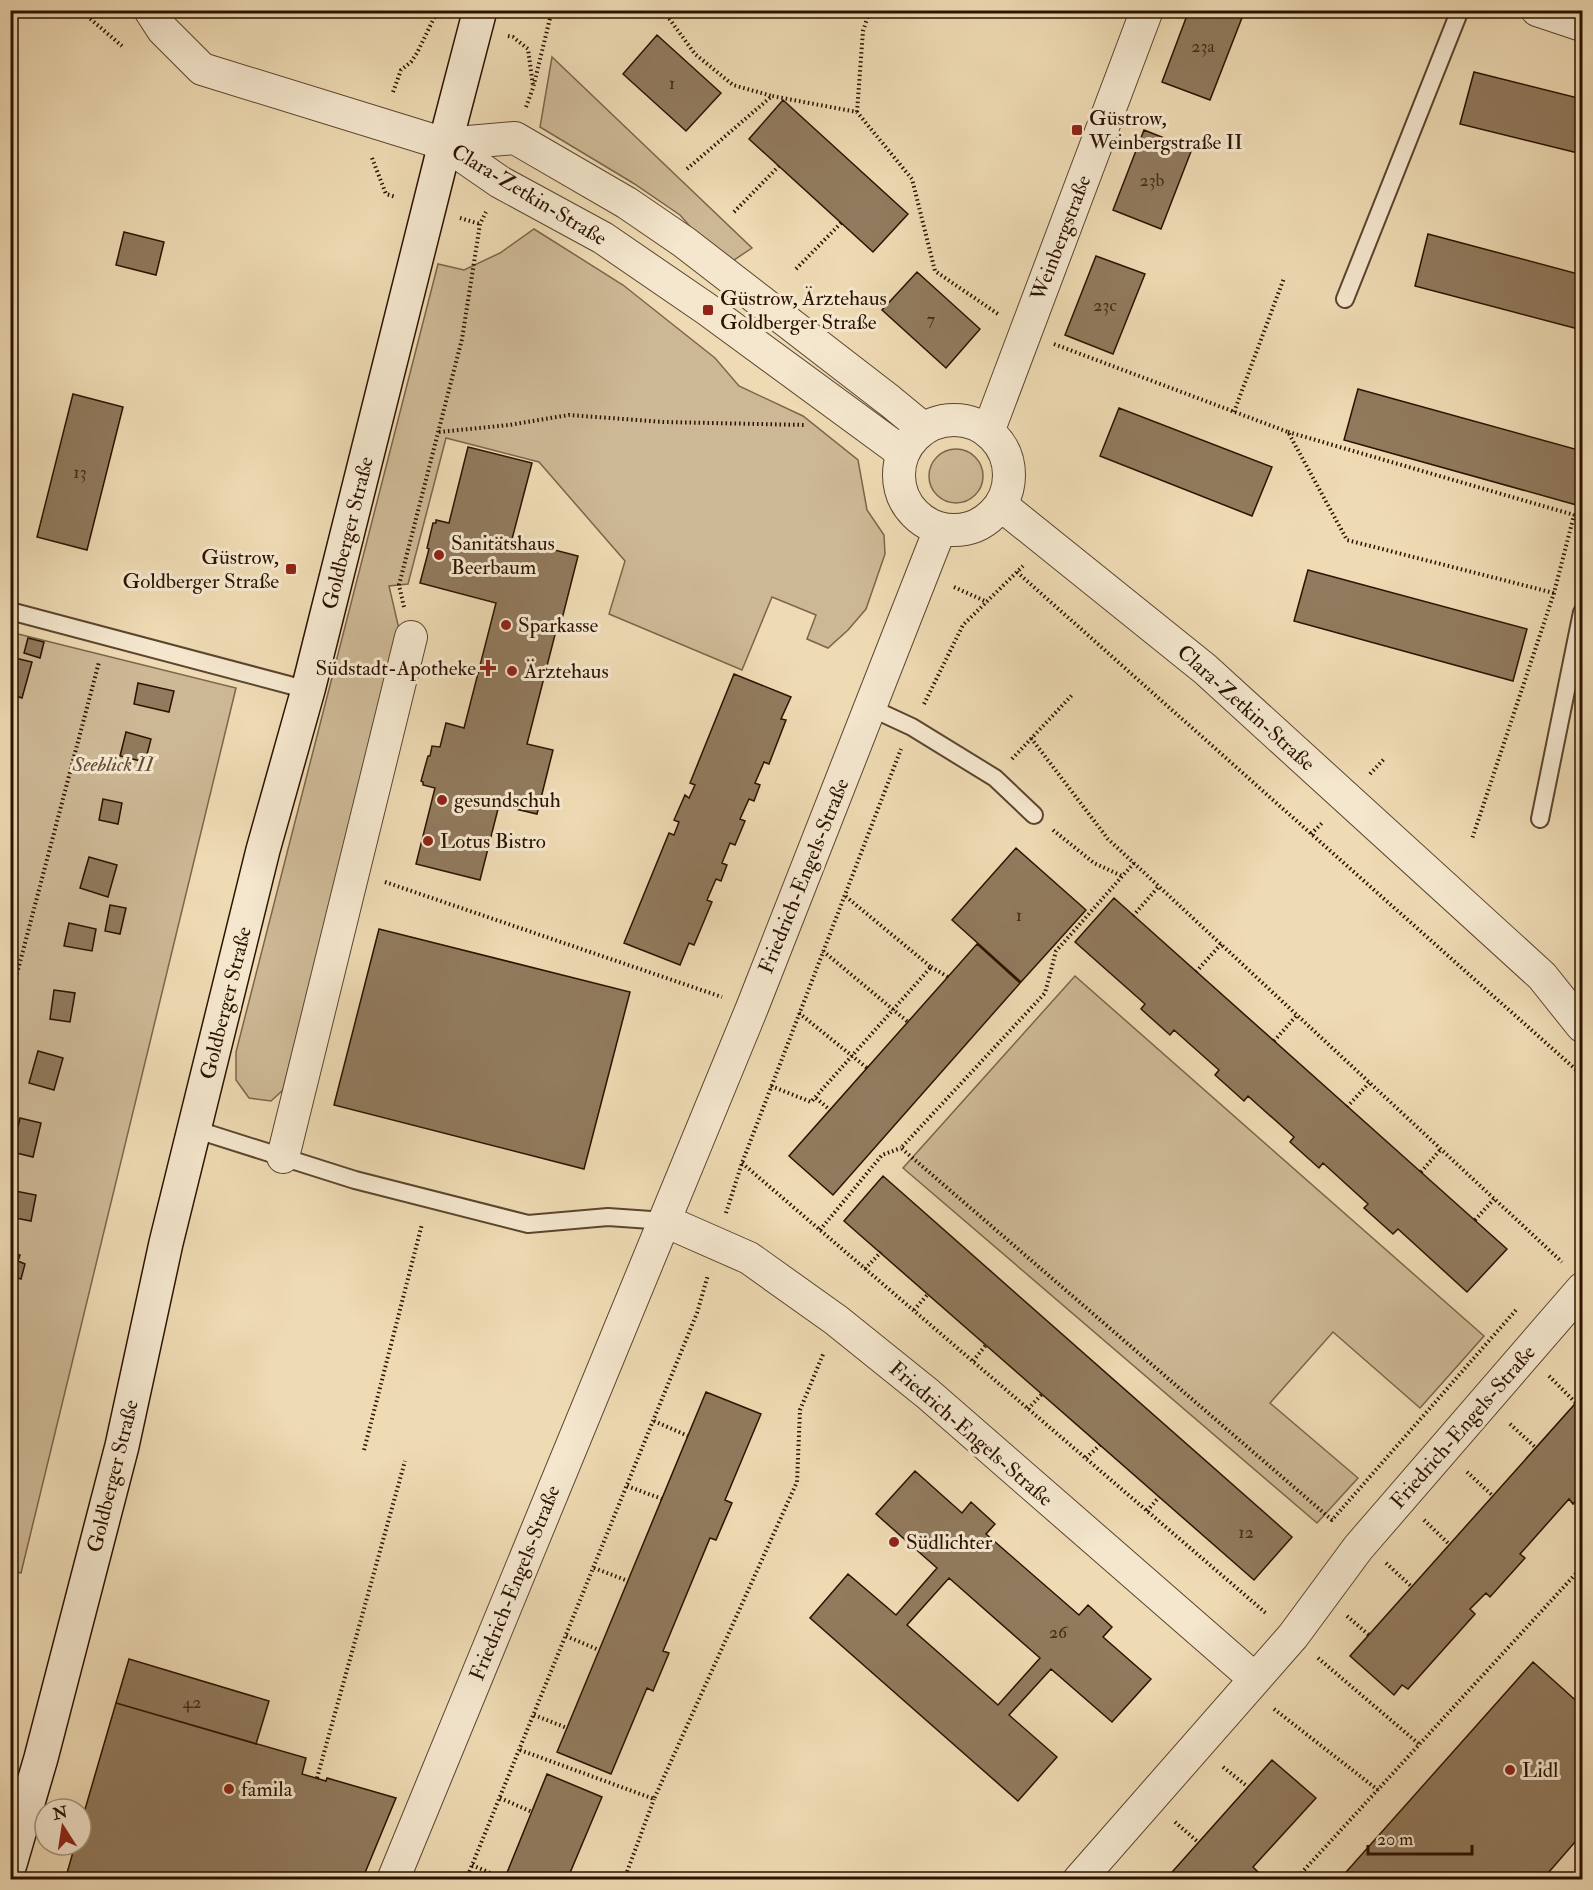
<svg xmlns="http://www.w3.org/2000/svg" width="1593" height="1890" viewBox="0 0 1593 1890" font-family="'IM FELL Double Pica',serif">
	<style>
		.green { fill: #cdb895; stroke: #7c654a; stroke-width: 1.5 }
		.building { fill: #917a5d; stroke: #2c1200; stroke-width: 1.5; fill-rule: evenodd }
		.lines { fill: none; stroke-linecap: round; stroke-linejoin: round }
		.lane-casing { stroke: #5c442d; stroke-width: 20 }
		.street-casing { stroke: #5c442d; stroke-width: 34 }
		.secondary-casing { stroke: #2c1200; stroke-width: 36 }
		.path { stroke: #2c1200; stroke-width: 4; stroke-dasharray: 1.5 3; stroke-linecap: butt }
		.lane { stroke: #f4e7ce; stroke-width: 16 }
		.street { stroke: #f4e7ce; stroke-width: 32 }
		.secondary { stroke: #f4e7ce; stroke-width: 33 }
		.poi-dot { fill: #8f2418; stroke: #f4e7ce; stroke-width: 2 }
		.labels { text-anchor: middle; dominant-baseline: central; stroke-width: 6; stroke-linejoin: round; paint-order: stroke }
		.number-label { font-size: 18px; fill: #452c17 }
		.poi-label { font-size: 21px; fill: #2c1200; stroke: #f4e7ce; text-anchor: start }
		.street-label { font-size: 21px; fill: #2c1200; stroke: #f4e7ce }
		.park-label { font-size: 21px; font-style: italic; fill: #644c34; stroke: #f4e7ce }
	</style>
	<rect width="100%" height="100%" fill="#eedab3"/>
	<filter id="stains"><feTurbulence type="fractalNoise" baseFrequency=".00333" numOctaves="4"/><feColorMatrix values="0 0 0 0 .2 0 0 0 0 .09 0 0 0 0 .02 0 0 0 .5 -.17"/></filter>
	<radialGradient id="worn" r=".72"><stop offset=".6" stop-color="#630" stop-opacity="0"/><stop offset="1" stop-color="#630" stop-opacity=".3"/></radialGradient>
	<!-- green -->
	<path class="green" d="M552 57 752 248 728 264 708 247 680 215 633 183 540 127Z
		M534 229 623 285 715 358 739 386 803 416 858 460 867 510 884 535 885 554 866 609 848 630 828 648 807 639 816 615 772 597 742 670 609 614 625 561 539 462 446 438 408 584 389 586 399 629 283 1090 271 1101 249 1098 236 1080V1052L438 264 464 270 500 253Z
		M929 476a27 27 0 1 1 54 0a27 27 0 1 1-54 0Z
		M10 632 236 688 21 1573 10 1570Z
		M1075 976 1484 1336 1420 1408 1333 1332 1270 1403 1358 1478 1317 1523 903 1168Z"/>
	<!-- building -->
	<path class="building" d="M1189 10H1245L1210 100 1162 82Z
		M657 35 721 93 686 131 623 74Z
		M1474 72 1582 99V154L1460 124Z
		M783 100 908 214 873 252 749 139Z
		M1144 130 1192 149 1161 229 1113 210Z
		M124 232 164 242 156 275 116 265Z
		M1428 234 1582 275V330L1415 286Z
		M1096 256 1145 274 1113 354 1065 335Z
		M917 272 980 329 946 368 882 310Z
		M1358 389 1582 451V497L1580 506 1344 440Z
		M73 394 123 407 87 550 37 537Z
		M1119 408 1272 467 1252 516 1100 456Z
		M468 447 532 463 512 539 578 556 562 619H559L527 744 553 750 537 814 499 805 480 880 416 864 435 788 423 785V782L421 781 428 756H430L432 746 440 747 446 723 464 728 496 603 420 583 429 549 427 548 433 523H436V520L449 523Z
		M1308 570 1527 629 1513 681 1294 621Z
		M28 638 44 642 40 658 24 653Z
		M15 658 32 662 22 698 10 694V674Z
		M734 674 791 697 781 719 786 720 769 764 764 762 755 783 760 785 754 801 749 799 740 819 745 821 735 845 730 843 722 863 727 865 721 881 716 879 707 900 712 902 694 945 689 943 680 965 624 943 669 833 674 835 679 822 674 820 685 795 689 798 695 785 690 783Z
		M138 683 174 691 169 712 134 704Z
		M126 732 151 739 145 762 120 756Z
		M103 799 122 803 118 824 99 820Z
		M1016 848 1086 910 1021 982 952 920Z
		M89 857 117 865 108 897 80 888Z
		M1114 898 1507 1249 1467 1292 1398 1229 1393 1234 1364 1208 1368 1204 1323 1163 1319 1168 1290 1142 1294 1137 1248 1096 1244 1101 1215 1075 1219 1070 1174 1030 1170 1035 1141 1009 1145 1004 1075 942Z
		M110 905 126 908 120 934 105 931Z
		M69 923 96 929 92 951 64 946Z
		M379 929 630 992 584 1169 334 1105Z
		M977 944 1020 983 833 1195 789 1156Z
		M54 990 75 993 70 1022 50 1019Z
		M38 1051 63 1058 54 1090 29 1083Z
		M20 1118 41 1123 33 1157 12 1152Z
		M883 1176 1292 1537 1254 1580 844 1221Z
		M10 1190 36 1195 31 1221 10 1217Z
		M10 1253 20 1255 18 1261 25 1264 21 1279 14 1277 13 1282 10 1281Z
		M706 1392 761 1414 725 1500 732 1503 716 1540 710 1538 663 1651 669 1653 653 1691 647 1688 611 1774 557 1752Z
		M1582 1396V1493L1573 1504 1569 1499 1520 1554 1525 1558 1490 1597 1486 1593 1470 1609 1475 1614 1408 1689 1402 1685 1394 1695 1350 1656Z
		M915 1471 962 1513 971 1502 995 1524 986 1534 1079 1615 1088 1605 1112 1627 1103 1637 1151 1679 1112 1722 1051 1669 1009 1715 1057 1757 1018 1801 810 1618 848 1574 896 1615 937 1568 876 1514ZM949 1578 1040 1658 998 1705 907 1625Z
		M129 1659 269 1701 256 1744 116 1703Z
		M1533 1662 1582 1706V1834L1542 1880H1339Z
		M116 1703 306 1758 302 1774 326 1781 327 1778 396 1798 362 1880H65L75 1845H81V1823Z
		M1272 1760 1316 1798 1253 1867 1258 1872 1251 1880H1165Z
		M547 1774 602 1797 567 1880H504Z"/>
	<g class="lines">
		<!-- lane casing -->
		<g class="lane-casing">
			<path id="lane" d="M1345 299 1460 10
				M10 611 308 690
				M871 708 912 727 995 778 1034 815
				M1540 819 1582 612
				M194 1129 355 1180 528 1224 608 1217 665 1221"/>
		</g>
		<!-- street casing -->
		<g class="street-casing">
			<path id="street" d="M150 10 163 30 202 69 445 144 500 182 603 238 708 310 903 453
				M1537 10 1582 25
				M445 144 515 138 627 203 684 242 890 401 924 429
				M899 475a55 55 0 1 1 110 0a55 55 0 1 1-110 0Z
				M988 432 1147 10
				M1001 505 1205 669 1542 976 1582 1026
				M283 1157 411 637
				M665 1221 749 1258 836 1320 928 1394 1255 1679
				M393 1880 752 1008 940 529
				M1079 1880 1293 1636 1358 1548 1582 1289"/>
		</g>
		<!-- secondary casing -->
		<g class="secondary-casing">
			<path id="secondary" d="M10 1864 41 1758 122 1446 166 1243 263 850 308 690 445 144 480 10"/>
		</g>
		<!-- path -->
		<path class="path" d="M80 10 122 46
			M669 10 668 17 695 54 733 85 772 96
			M508 36 513 37 528 49 533 86
			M393 92 401 70 411 62 417 53 436 14 443 17
			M526 107 533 88 552 10
			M857 112 863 31 870 10
			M372 158 386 194 396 197
			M687 169 772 96 857 112 912 179 935 271 998 314
			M734 212 779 166
			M460 218 480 224
			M796 269 841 223
			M1054 344 1288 432 1347 540 1554 593
			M1234 412 1284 278
			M439 432 509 425 569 415 664 422 806 425
			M1288 432 1574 515 1554 593 1472 839
			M1017 572 1582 1075
			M954 587 987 602
			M404 607 399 585 462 339 480 224 486 212
			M924 704 963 625 1023 566
			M1031 738 1108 839 1562 1262
			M1012 759 1073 694
			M1370 774 1384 759
			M1053 830 1094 863 1122 876
			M1311 834 1323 822
			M1134 863 1056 951 1045 993 901 1148 1332 1520 1516 1310
			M385 882 722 997
			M1133 916 1159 886
			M823 951 908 1022
			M931 967 948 977
			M1196 972 1221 944
			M10 1000 99 662
			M799 1013 867 1068
			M1274 1041 1297 1015
			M771 1086 811 1102 931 967 844 895
			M816 1098 830 1110
			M1347 1107 1369 1083
			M742 1163 1267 1614
			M1421 1172 1441 1149
			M726 1213 742 1163 901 749
			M1475 1220 1494 1199
			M820 1230 882 1155 901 1148
			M865 1269 881 1252
			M914 1310 928 1294
			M973 1361 986 1345
			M1549 1376 1576 1403
			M1028 1409 1042 1394
			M654 1421 688 1436
			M1510 1424 1536 1448
			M364 1450 422 1224
			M1086 1458 1100 1445
			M1467 1472 1493 1496
			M627 1486 662 1499
			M1147 1511 1159 1497
			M1424 1520 1450 1545
			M1386 1563 1412 1587
			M594 1568 628 1581
			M1347 1616 1369 1635
			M566 1636 599 1650
			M1318 1658 1419 1744
			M1274 1709 1378 1790
			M534 1715 567 1728
			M520 1750 654 1799 797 1482 800 1410 824 1352
			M1223 1767 1248 1787
			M317 1778 405 1461
			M500 1798 532 1812
			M1175 1822 1198 1842
			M472 1865 504 1879
			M466 1880 697 1313 708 1275
			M624 1880 654 1799
			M1295 1880 1582 1567"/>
		<!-- lane -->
		<use href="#lane" class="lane"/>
		<!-- street -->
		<use href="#street" class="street"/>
		<!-- secondary -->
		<use href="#secondary" class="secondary"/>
	</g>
	<!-- markers -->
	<g class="poi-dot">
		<rect x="1071" y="124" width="12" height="12" rx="3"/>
		<rect x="702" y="304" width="12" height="12" rx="3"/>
		<circle cx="439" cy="555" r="6"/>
		<rect x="285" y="563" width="12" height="12" rx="3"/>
		<circle cx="506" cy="625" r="6"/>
		<path d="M485 659h6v6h6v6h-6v6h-6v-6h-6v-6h6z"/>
		<circle cx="512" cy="671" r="6"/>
		<circle cx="442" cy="800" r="6"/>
		<circle cx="428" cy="841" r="6"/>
		<circle cx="894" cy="1542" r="6"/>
		<circle cx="1510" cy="1770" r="6"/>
		<circle cx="229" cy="1789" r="6"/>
	</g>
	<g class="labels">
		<!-- number labels -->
		<g class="number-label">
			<text x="1203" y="46">23a</text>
			<text x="672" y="83">1</text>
			<text x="1152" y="180">23b</text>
			<text x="1105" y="305">23c</text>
			<text x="931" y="319">7</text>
			<text x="80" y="472">13</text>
			<text x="1019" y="915">1</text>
			<text x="1246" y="1532">12</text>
			<text x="1058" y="1632">26</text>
			<text x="192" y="1702">42</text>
		</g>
		<!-- poi labels -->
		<g class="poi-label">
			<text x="1089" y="118">Güstrow,<tspan x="1089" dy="24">Weinbergstraße II</tspan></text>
			<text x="720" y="298">Güstrow, Ärztehaus<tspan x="720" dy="24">Goldberger Straße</tspan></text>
			<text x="451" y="543">Sanitätshaus<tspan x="451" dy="24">Beerbaum</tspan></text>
			<text x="279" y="557" text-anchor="end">Güstrow,<tspan x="279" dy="24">Goldberger Straße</tspan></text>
			<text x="518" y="625">Sparkasse</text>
			<text x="476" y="668" text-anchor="end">Südstadt-Apotheke</text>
			<text x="524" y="671">Ärztehaus</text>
			<text x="454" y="800">gesundschuh</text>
			<text x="440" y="841">Lotus Bistro</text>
			<text x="906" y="1542">Südlichter</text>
			<text x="1522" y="1770">Lidl</text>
			<text x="241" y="1789">famila</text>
		</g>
		<!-- street labels -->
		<g class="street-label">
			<text transform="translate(529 195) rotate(31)">Clara-Zetkin-Straße</text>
			<text transform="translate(1061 238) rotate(-69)">Weinbergstraße</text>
			<text transform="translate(348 533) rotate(-76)">Goldberger Straße</text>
			<text transform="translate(1246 708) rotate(42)">Clara-Zetkin-Straße</text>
			<text transform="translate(804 876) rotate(-68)">Friedrich-Engels-Straße</text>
			<text transform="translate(226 1003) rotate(-76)">Goldberger Straße</text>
			<text transform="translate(1463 1427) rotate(-49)">Friedrich-Engels-Straße</text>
			<text transform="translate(971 1434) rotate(41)">Friedrich-Engels-Straße</text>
			<text transform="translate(113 1476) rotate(-76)">Goldberger Straße</text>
			<text transform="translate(515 1583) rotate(-68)">Friedrich-Engels-Straße</text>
		</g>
		<!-- park labels -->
		<g class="park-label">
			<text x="113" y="764">Seeblick II</text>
		</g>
	</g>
	<!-- margin -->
	<rect width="1593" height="1890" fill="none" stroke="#eedab3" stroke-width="36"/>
	<rect x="12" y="12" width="1569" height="1866" fill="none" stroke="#2c1200" stroke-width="3"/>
	<rect x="18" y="18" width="1557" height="1854" fill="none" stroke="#2c1200" stroke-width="1.5"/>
	<!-- north arrow -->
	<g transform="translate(63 1827) rotate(348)"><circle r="28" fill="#f4e7ce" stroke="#a4927c" stroke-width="1.5"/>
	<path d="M0-4.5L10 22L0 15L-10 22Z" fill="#8f2418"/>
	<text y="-9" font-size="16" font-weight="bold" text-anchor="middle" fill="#2c1200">N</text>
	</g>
	<!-- scale -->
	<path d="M1368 1845v9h104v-9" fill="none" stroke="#2c1200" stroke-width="3"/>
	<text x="1377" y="1845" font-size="18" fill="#2c1200" stroke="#f4e7ce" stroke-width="4.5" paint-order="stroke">20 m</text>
	<rect width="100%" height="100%" filter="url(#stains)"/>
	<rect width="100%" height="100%" fill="url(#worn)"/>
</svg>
